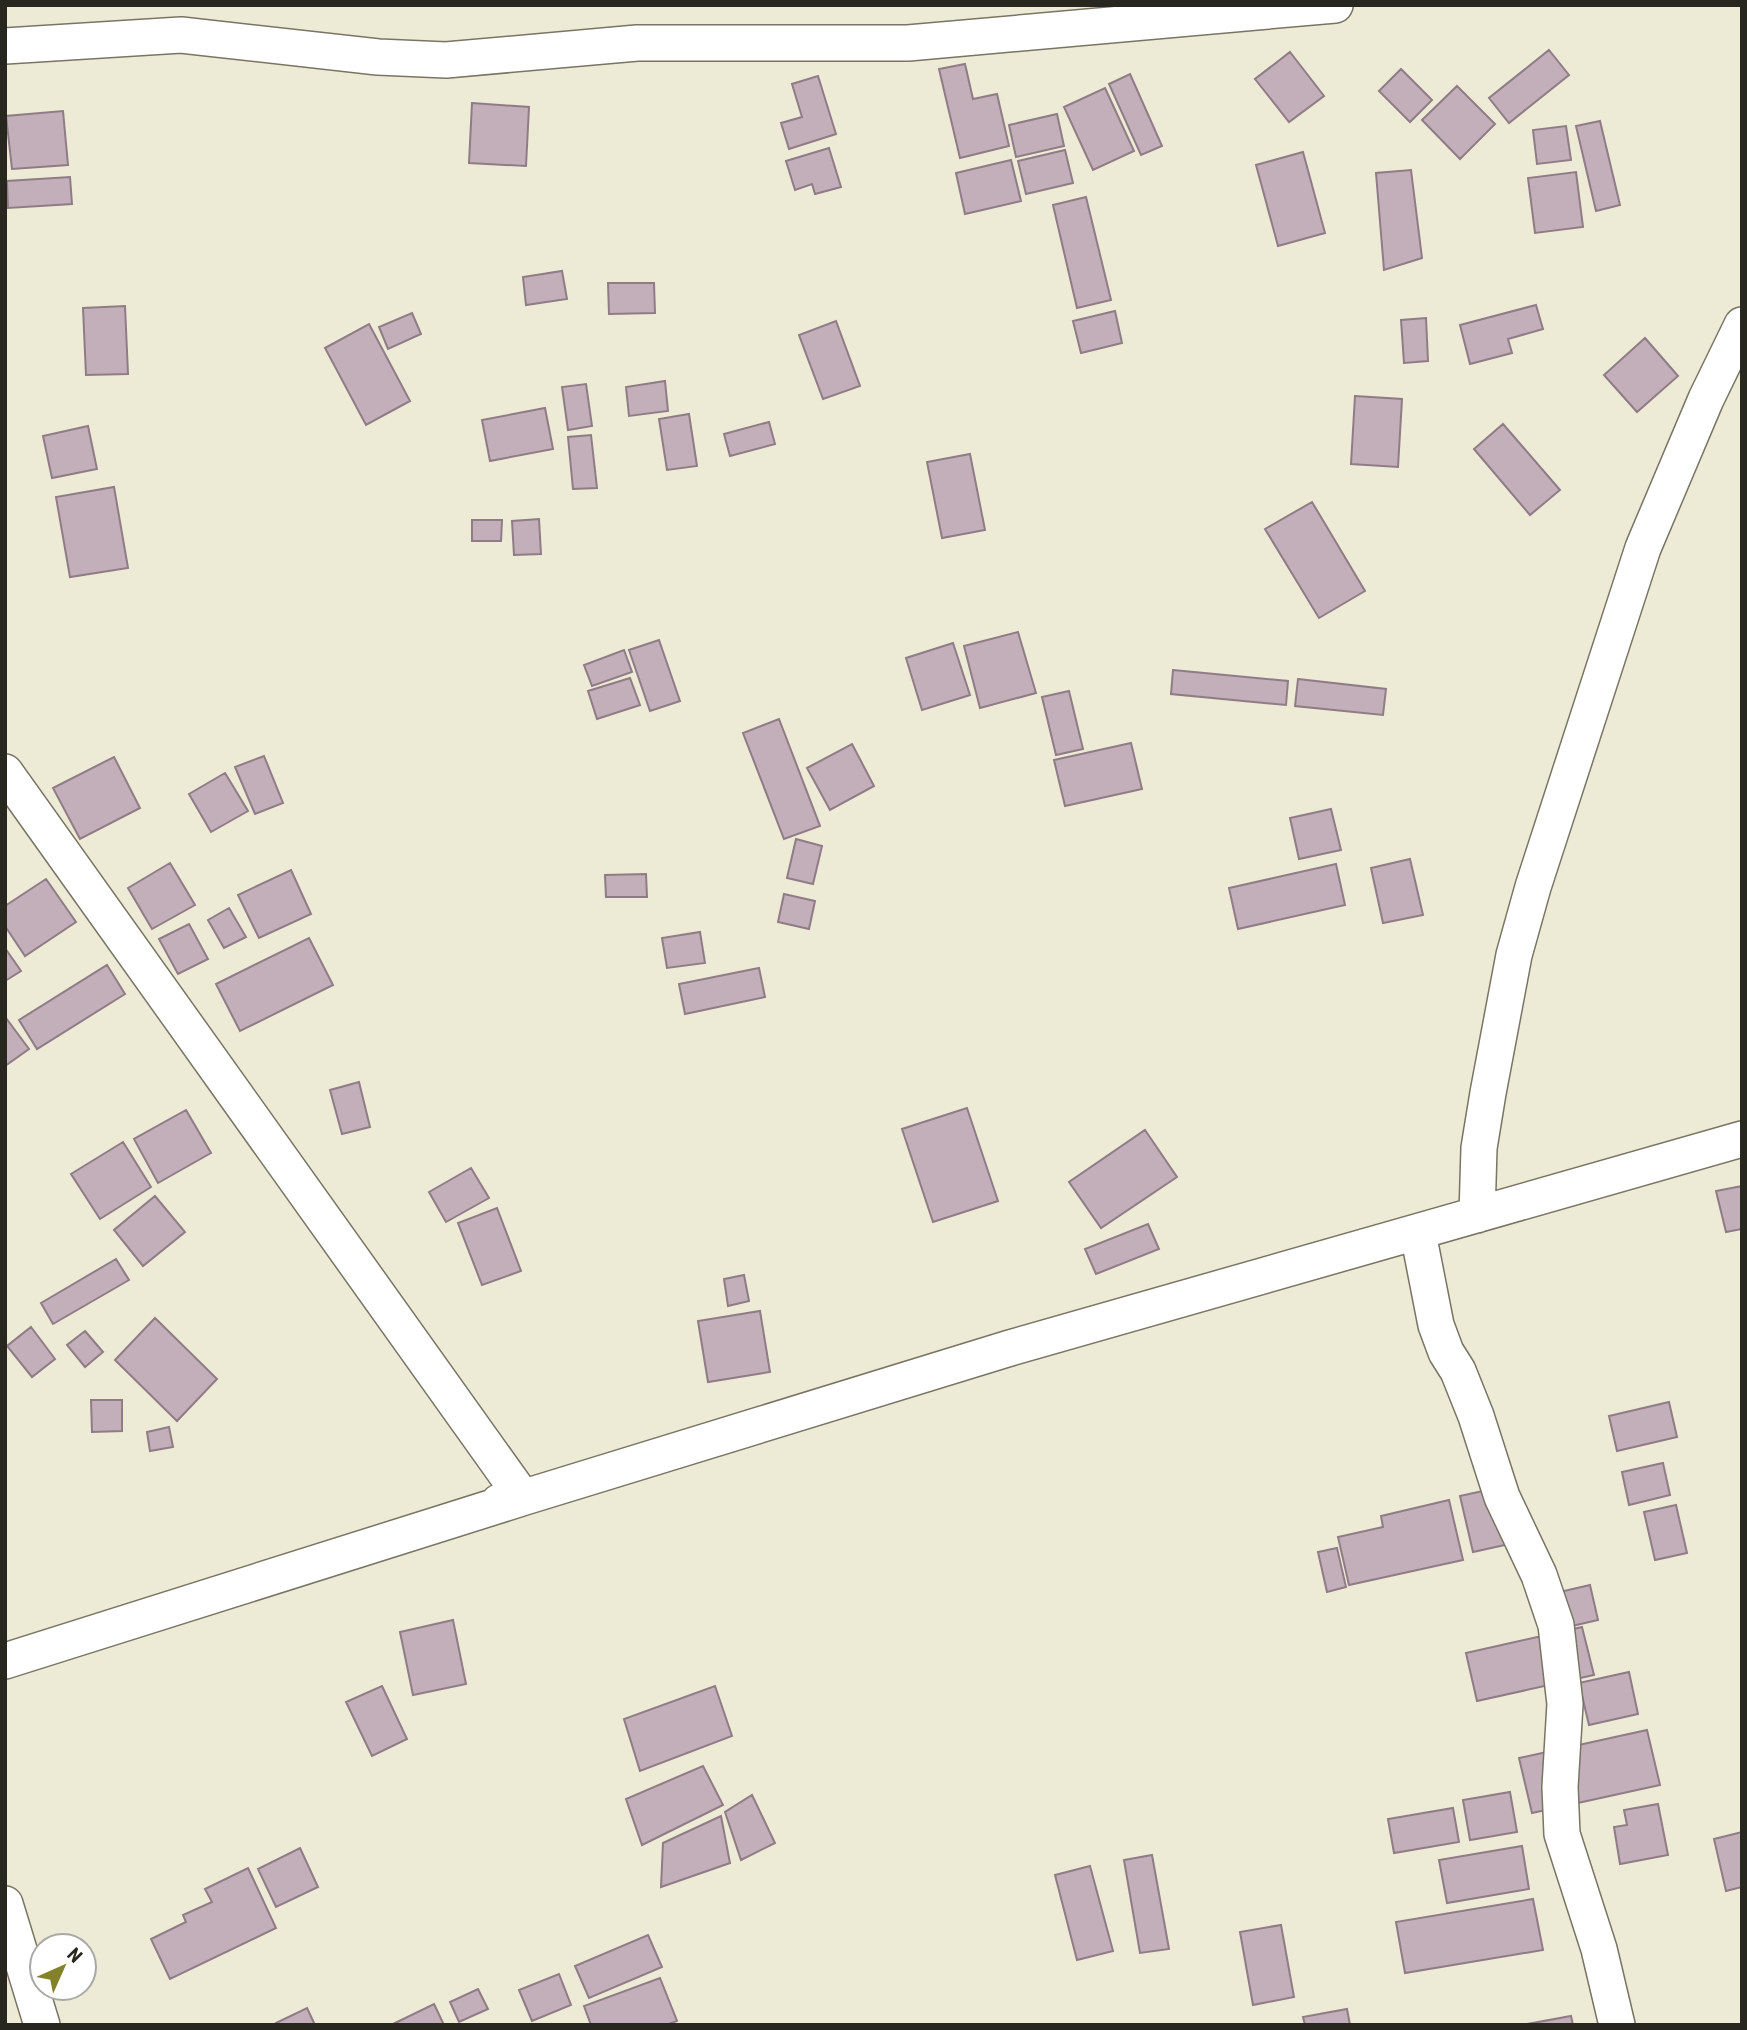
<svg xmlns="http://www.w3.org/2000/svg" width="1747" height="2030" viewBox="0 0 1747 2030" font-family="'Roboto Condensed',sans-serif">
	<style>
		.building { fill: #c2afb9; stroke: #8f7c86; stroke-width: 2 }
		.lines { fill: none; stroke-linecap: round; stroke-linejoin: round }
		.minor-casing { stroke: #787564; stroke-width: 38 }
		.minor { stroke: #fff; stroke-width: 35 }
	</style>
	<rect width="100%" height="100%" fill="#edead6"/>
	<!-- building -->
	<path class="building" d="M1549 50 1569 75 1509 123 1489 98Z
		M1290 52 1324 96 1289 122 1255 79Z
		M965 64 973 99 997 94 1009 146 960 158 939 69Z
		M1401 69 1432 100 1410 122 1379 91Z
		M1130 74 1162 146 1141 155 1109 84Z
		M818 76 836 134 789 149 781 123 802 117 792 84Z
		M1457 86 1495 124 1460 159 1422 120Z
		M1105 88 1134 151 1093 170 1064 107Z
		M472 103 529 107 526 166 469 163Z
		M63 111 68 165 12 169 6 116Z
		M1057 114 1064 146 1016 157 1009 125Z
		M1600 121 1620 205 1596 211 1576 126Z
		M1566 126 1571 160 1537 164 1533 130Z
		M829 148 841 187 815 194 812 184 795 190 786 161Z
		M1065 150 1073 183 1026 194 1018 161Z
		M1303 152 1325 233 1278 246 1256 165Z
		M1011 160 1021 201 965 214 956 173Z
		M1411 170 1422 258 1384 270 1376 173Z
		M1576 172 1583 227 1535 233 1528 178Z
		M70 177 72 204 8 208 7 181Z
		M1086 197 1111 300 1077 308 1053 205Z
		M562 271 567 299 526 305 523 277Z
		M608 283H654L655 313 609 314Z
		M1536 305 1543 329 1508 339 1512 353 1470 364 1460 325Z
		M125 306 128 374 86 375 83 308Z
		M1115 311 1122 343 1081 353 1073 321Z
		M412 313 421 334 388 349 379 327Z
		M1426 318 1428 361 1404 363 1401 320Z
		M836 321 860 386 823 399 799 335Z
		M369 324 410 401 366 425 325 348Z
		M1645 338 1678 376 1637 412 1604 375Z
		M665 381 668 411 629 416 626 387Z
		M586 384 592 426 568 430 562 387Z
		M1355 396 1402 399 1398 467 1351 464Z
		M545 408 553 449 490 461 482 420Z
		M689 414 697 466 667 470 659 419Z
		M769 422 775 444 730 456 724 434Z
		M1503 424 1560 490 1530 515 1474 449Z
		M88 426 97 469 52 478 43 436Z
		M591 435 597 488 573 489 568 437Z
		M970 454 985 530 942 538 927 462Z
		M114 487 128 568 70 577 56 497Z
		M1312 502 1365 591 1319 618 1265 529Z
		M539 519 541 554 514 555 512 521Z
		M472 520H502L501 541H472Z
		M1018 632 1036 693 980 708 964 646Z
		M659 640 680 701 650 711 629 650Z
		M953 643 970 695 922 710 906 658Z
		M624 650 632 672 592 686 584 665Z
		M1173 670 1288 681 1286 705 1171 694Z
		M630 678 640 705 597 719 588 691Z
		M1298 679 1386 689 1383 715 1295 706Z
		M1069 691 1083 749 1056 755 1042 697Z
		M779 719 820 826 784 839 743 733Z
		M1131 743 1142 789 1065 806 1054 760Z
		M852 744 874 786 830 810 807 768Z
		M264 756 283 803 255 814 235 767Z
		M114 757 140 808 80 839 53 788Z
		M225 773 248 811 211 832 189 794Z
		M1331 809 1341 850 1299 859 1290 818Z
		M796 839 822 846 813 884 787 878Z
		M1410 859 1423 915 1383 923 1371 868Z
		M170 863 195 905 152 929 128 888Z
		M1336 864 1345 905 1238 929 1229 888Z
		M291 870 311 914 259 938 238 895Z
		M646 874 647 897H606L605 875Z
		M46 879 76 922 25 956 5 926V906Z
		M784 894 815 901 809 929 778 922Z
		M229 908 246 937 224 948 208 920Z
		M189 924 208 959 178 974 159 939Z
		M700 932 705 963 667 968 662 938Z
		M309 938 333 985 240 1031 216 984Z
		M5 948 21 971 5 981Z
		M107 965 125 994 37 1049 19 1020Z
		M759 968 765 997 685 1014 679 984Z
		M6 1018 29 1049 5 1066V1019Z
		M359 1082 370 1127 342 1134 330 1090Z
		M967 1108 998 1201 933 1222 902 1129Z
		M186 1110 211 1153 158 1183 134 1139Z
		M1145 1130 1177 1177 1101 1228 1069 1182Z
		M123 1142 151 1187 100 1219 71 1174Z
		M471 1168 489 1198 446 1222 429 1192Z
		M1742 1186V1229L1726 1232 1716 1191Z
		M155 1196 185 1232 143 1266 114 1230Z
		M497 1208 521 1271 482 1285 458 1223Z
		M1148 1224 1159 1249 1096 1274 1085 1249Z
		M116 1259 129 1280 53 1324 41 1303Z
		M744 1275 749 1301 728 1306 724 1279Z
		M760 1311 770 1372 708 1382 698 1321Z
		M155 1318 217 1379 177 1421 115 1360Z
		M31 1327 55 1359 32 1377 7 1346Z
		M85 1331 103 1352 85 1367 67 1345Z
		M91 1400H122V1431L92 1432Z
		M1669 1402 1677 1437 1617 1451 1609 1416Z
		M169 1427 173 1447 150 1451 147 1432Z
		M1663 1463 1670 1495 1629 1505 1622 1472Z
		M1510 1485 1523 1541 1473 1552 1460 1496Z
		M1449 1500 1463 1560 1349 1585 1338 1537 1383 1527 1381 1516Z
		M1676 1505 1687 1553 1655 1560 1644 1512Z
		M1337 1548 1346 1587 1327 1592 1318 1552Z
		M1590 1585 1598 1620 1546 1632 1538 1597Z
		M453 1620 466 1684 413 1695 400 1632Z
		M1582 1627 1594 1675 1477 1701 1466 1653Z
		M1629 1672 1638 1714 1589 1725 1579 1683Z
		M382 1686 407 1739 372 1756 346 1702Z
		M715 1686 732 1736 640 1771 624 1719Z
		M1647 1730 1660 1785 1532 1813 1519 1758Z
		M703 1766 723 1805 642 1845 626 1799Z
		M1510 1792 1517 1832 1470 1840 1463 1800Z
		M752 1795 775 1843 741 1860 725 1812Z
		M1658 1804 1668 1855 1620 1864 1614 1827 1627 1825 1624 1810Z
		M1453 1808 1459 1842 1394 1853 1388 1819Z
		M721 1816 730 1863 661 1887 663 1843Z
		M1742 1832V1887L1726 1891 1714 1839Z
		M1522 1846 1529 1889 1447 1903 1439 1860Z
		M300 1848 318 1887 276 1907 258 1869Z
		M1152 1855 1169 1949 1140 1953 1124 1860Z
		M1090 1866 1113 1951 1077 1960 1055 1875Z
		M248 1868 276 1928 170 1979 151 1939 186 1922 183 1915 212 1902 205 1889Z
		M1533 1899 1543 1950 1405 1973 1396 1922Z
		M1281 1925 1294 1997 1253 2005 1240 1932Z
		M648 1935 662 1967 589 1998 575 1966Z
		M559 1974 571 2005 532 2021 519 1990Z
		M660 1978 677 2021 666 2025H591L584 2006Z
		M478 1989 488 2009 459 2022 450 2002Z
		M434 2004 444 2025H391Z
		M307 2008 315 2025H277L276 2023Z
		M1347 2009 1350 2025H1305L1303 2017Z
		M1571 2016 1573 2025H1522Z"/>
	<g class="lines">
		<!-- minor casing -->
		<g class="minor-casing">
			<path id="minor" d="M5 46 181 35 378 57 446 60 637 43H908L1335 5
				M5 772 521 1495 499 1502
				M1477 1215 1479 1148 1488 1093 1514 955 1533 887 1643 548 1706 399 1742 325
				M1418 1233 1436 1325 1446 1352 1458 1371 1476 1416 1502 1497 1539 1575 1556 1625 1565 1704 1560 1787 1562 1834 1599 1949 1617 2025
				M5 1661 525 1497 1010 1348 1742 1139
				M5 1904 42 2025"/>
		</g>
		<!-- minor -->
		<use href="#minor" class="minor"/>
	</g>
	<!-- border -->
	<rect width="1747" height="2030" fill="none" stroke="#27261f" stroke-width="14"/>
	<!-- north arrow -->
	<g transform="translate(63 1967) rotate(45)"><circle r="33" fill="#ffffff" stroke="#a9a8a5" stroke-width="2"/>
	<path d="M0-5L12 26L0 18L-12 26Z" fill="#83822b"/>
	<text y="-10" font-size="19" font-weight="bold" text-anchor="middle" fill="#27261f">N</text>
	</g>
</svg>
